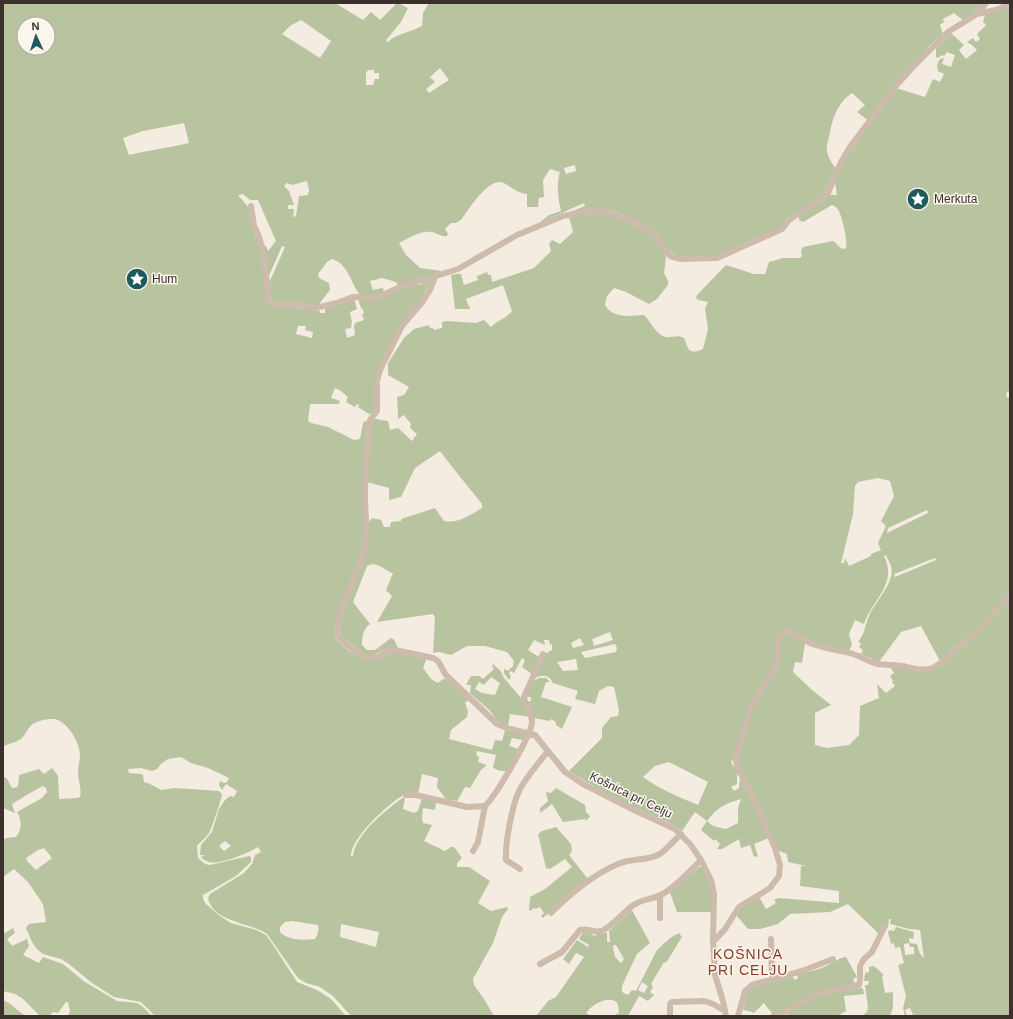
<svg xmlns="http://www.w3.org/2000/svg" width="1013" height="1019" viewBox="0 0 1013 1019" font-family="Helvetica,sans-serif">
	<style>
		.green { fill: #b8c4a0; fill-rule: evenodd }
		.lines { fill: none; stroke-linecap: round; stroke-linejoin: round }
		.minor { stroke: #cdbbac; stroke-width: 6 }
		.labels { text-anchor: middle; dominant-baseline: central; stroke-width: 3; stroke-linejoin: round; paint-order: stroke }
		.poi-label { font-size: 12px; fill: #3b302b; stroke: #fbf5ee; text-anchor: start }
		.street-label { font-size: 12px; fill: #3b302b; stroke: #fbf5ee }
		.quarter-label { font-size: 14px; letter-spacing: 1px; fill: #8c3b22; stroke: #fbf5ee }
	</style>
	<rect width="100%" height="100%" fill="#f4ebe1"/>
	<!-- green -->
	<path class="green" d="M3 3H335L363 20 371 12 380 20 395 5 396 3H398L408 8 401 22 387 39 386 42H388C395 34 412 32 422 26L423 13 429 3H985L964 21 954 13 943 19 944 22 940 25 943 34 930 45 869 121 857 112 865 105 852 93C837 103 832 120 829 137 828 142 826 147 827 152 829 159 832 164 836 168L826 190 821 198 783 226 715 256 680 257 674 254C655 239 630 210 604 210 593 209 581 211 570 212L585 206 584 203 539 223 549 215 561 211C558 197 556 185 560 172L550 169 543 180 544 197 539 198 538 207H527V194C515 192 513 188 504 183 489 176 469 209 461 220L456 223H451L445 229 448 234 447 236C441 237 438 233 432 232 420 230 409 238 399 243L406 255 420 268 442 271 398 286 396 282 382 278 370 281 373 290 383 288 384 293 378 296 360 295C351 284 348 263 332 259L327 262 318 274 319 278 329 283 330 290 319 304 316 306 279 304 272 301 269 283 285 247 282 246 268 278 264 246H266L268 251 276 241 258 200H250L243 194 238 195 250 209 251 223 255 235 262 251 263 272 267 303 320 311V313H325V308L354 298 357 309 350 312 352 322 351 328 345 329 347 338 355 335 354 327 355 323 364 320 362 314 364 313 362 308H361L358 299 370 300 411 285H420L428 281 431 282 384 360 374 412 369 414 358 407 359 405 357 404 355 407 346 402 348 397 341 391 335 388 331 398 340 401 339 404H310L308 421 311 423 328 427 354 440 360 439 363 423 365 421 368 422 363 540C362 546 361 552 359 558 354 574 331 622 335 636 338 646 359 658 369 659 384 662 384 652 394 652 404 652 416 655 427 657L423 668 431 679 438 683 443 679 450 680 471 700 465 702 468 712 467 717 451 730 449 739 492 750 495 740 502 741 505 730 526 735 523 740 512 738 509 746 519 749 507 771C502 771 496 771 493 767L496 755 477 751 476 755 479 757 478 762 487 765 481 770 470 788 465 787 457 801 446 799 437 787 438 778 422 774 418 794C413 794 406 793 402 796 388 804 350 839 351 856H353C356 833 386 810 404 797H405L403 809 414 813 418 811 422 798 436 802 435 810 423 808 422 818 423 823 432 825 424 841 445 851 451 847H454L462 858 457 863V867H469L490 881 478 903 491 911 507 907 508 909 502 917 493 943 473 979 474 985 484 999 494 1016H351L333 996 320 987 306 983 298 978 267 934C252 923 212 922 208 898L210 894 244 873 252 864 255 855 261 852 258 847C248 853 220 865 209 862 205 861 203 859 201 857L205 855H200L201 845 212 832 219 809 225 800 230 796 234 797 237 791 226 784 222 790 219 785 220 781 224 783 227 782 229 778 208 768 191 763 181 757 168 759 161 764 157 769 152 771 141 768 128 769 129 773 141 774 143 775 144 782 150 784 161 790 175 788 219 791 222 794C222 798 212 827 210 831 207 837 201 841 197 846L198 858 205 864 210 865 249 856 251 857V862L236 876 203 895V899L206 904 220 916 231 923 256 930 266 935 271 942 297 982 317 990 331 999 346 1016H155L141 1002 114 997 92 983 69 964 61 959 43 954 37 949 32 942 26 928 29 924 46 922 43 904 28 882 14 869 3 877V840L6 838 16 837C22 830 22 820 17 812L42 798 47 792 46 788 43 786 30 793 12 804 15 813 3 808V778L6 777 12 788 18 787 19 775 39 769 44 774 52 768 58 776 59 799 77 798 80 797C82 789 78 781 78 772 78 767 80 760 80 754 79 742 70 727 60 721 53 717 40 720 33 724 28 727 26 734 22 738 17 743 10 742 3 747ZM301 20 331 41 320 58 282 34 290 26ZM24 24H48V48H24ZM440 68 449 80 429 93 426 89 435 82 430 77ZM368 70H374V73H379V79H375L373 85H366V73ZM184 123 189 143C169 148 149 150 129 155L123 138 143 131ZM575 165 576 171 566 174 564 168ZM307 181 309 190 308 195 299 196 296 216 293 217 294 209H288V205H294L289 191 284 186 287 183 292 185ZM298 326H306L305 330 313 332 312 338 296 334ZM225 841 231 846 224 851 219 846ZM44 848 52 858 36 870 27 861 26 858 38 850ZM292 921 318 925C319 931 318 934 315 939 303 940 289 941 280 932V927L285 922ZM341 924 379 932 376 947 340 937Z
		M1010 5V391L1006 393 1007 398 1010 397V591L994 612 940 661 921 626 901 632 879 662 859 653H862L863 650 859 647 861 643 858 642C865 634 865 625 869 616 874 603 896 582 891 566 890 563 887 558 886 555L884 556C898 584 872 600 864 624L855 620 849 634 852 645 849 650 845 651C823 645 802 637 780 632L777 661 757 695 734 758 731 762 737 773V784L731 787 734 791 739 788 740 776 769 838 754 844 758 856 754 857 750 845 741 848 739 839 722 849H717L720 844 715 839 714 841 701 830 707 821 695 812 682 831C671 822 657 818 643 811 618 800 592 786 569 771L602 738V728L611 717 618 716 619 710 614 687 608 686 599 691 595 704 575 699 578 691 553 683C549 675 543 674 535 678L545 654 552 650V644L550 645 549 640H544L545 645 534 640 528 650 539 657 533 675 522 667 525 660 522 658 514 673 510 671 509 674 511 676 509 680 504 673V670L505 669 508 671 513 666 514 661 507 652 485 646H467L451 655 439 652 433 653 435 618 433 614 377 622 392 596 386 590 393 573C384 571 377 560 367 566L353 602 370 624C363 629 362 637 362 645L367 650H375L391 638C395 639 396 644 398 648 387 647 381 651 373 656L365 654 341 637 340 625 369 522 372 518 381 520 384 527H390L391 522 401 521V519L435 508 444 521C458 524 470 515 482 508V504C468 486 454 470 440 451L415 468 401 497 389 500V488L367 482 372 419H378L380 420 388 421 390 430 398 428 412 441 417 434 410 428 411 424 404 415 398 419V417L397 397 404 395 409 387 388 375V363L404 338 414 329 429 325 430 328H433L434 330 442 328V322L446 321 476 323 484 320 491 327C497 321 506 319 512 311L503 285 466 299 470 309H455L451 275 456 274H461L464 285 478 280 477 276 487 272 488 275H491L492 282 534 268 551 251 549 244 552 240 560 244 573 232 569 217 600 213 633 223 657 240 664 250 666 257 664 273 668 281V285L657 299 649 304 626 292 614 288 607 296 605 305C613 319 630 316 644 315 650 321 656 334 665 337 672 338 678 334 684 338 689 350 688 355 703 349L708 329 705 308 708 302 698 300 696 298 697 295 726 265 754 274H765L769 262 783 258H800L802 256 801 250 803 247 833 241C837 243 838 247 843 249L846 248C848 241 842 214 837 208 835 206 834 206 832 205L803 222 799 220V216L829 195H837L835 182 843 162 896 88 925 97 933 79 940 82 944 74 938 71 937 65 940 59 944 58 942 64 951 67 955 55 947 52 944 56 942 55 938 58 936 57V48L951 33 964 45 959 50 966 59 977 50 973 46 967 42 973 38 976 42 980 39 977 34 986 25 983 22 985 15ZM878 478 890 481 894 496 881 521 886 526 878 543 881 550 871 554V556L849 566 845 558 844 563H841L853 514 855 486 858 482ZM927 510 928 513 887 533 888 528ZM935 558 936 560 895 577 894 574ZM610 632 613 640 594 646 592 639ZM580 638 584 645 573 648 571 643ZM615 644 617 648 616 652 585 658 581 652ZM576 659 578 670 563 671 557 662ZM669 762 708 782 698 805C679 797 659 789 643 777L655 766ZM741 799 738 808V823L726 829 713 826 707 821C718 807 724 804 741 799Z
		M1010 598V1016H910L913 1014 910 1008 905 1010 907 1016H905L903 1008 906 996 898 965 904 963 900 947 895 948 894 943 891 944 888 932 890 930 894 931 896 927 914 932 913 939 909 938V940L910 943 917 944 920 954 924 958 920 930 909 929 890 924 891 919H889L888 927 881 936 848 904 830 912 790 914 778 924 760 929H748L737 916 739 910 759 897 766 909 776 903 774 900 779 898 839 903V891L800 886 801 866H806L788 862 787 854 779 851 741 772 738 760 751 709 779 664V638L789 633 805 643 802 663 795 662 793 672 812 690 831 705 815 713V745L827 748 849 745 859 735 860 706 879 698 877 684 886 693 895 686 892 682 893 681 890 676 894 673 890 667 927 671 976 634 997 615ZM909 943 910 947H914V954L905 955 904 944Z
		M493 664 500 670 504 678 521 698 530 717 510 714 508 726C495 721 497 719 489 710 483 704 476 699 470 693L471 685H466L471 676H479L483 679 494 669 492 666ZM491 677 500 683 495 695 482 693 475 689 479 682 484 685Z
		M539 678H546L550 682H546L541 697 572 707 562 729 556 725V722L551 719 550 721 534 718 527 702 531 701V697H526L532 682Z
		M556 788 585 805 586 812 590 816 586 821 585 819 563 822 552 804 540 813V808L548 801 546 792 551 793Z
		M556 827 571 844 572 851 569 855 588 879 543 918 541 916 544 913 540 907 536 909 534 908 530 911 529 909 530 897 545 889 572 867 565 859 550 869 546 868 538 834 542 831Z
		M699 867H702L710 884 713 912H677L670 893Z
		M632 910 650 943 637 954 622 986V992L628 995 632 990 636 991 657 950 670 938 679 933 682 937 666 963 664 962 651 984 653 987 650 992 654 995 648 1001 639 996 628 1016H612L619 1013C619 1009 618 1002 615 1001 606 996 590 1006 586 1013L591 1016H536L548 1001 556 997 584 957 576 953 569 964 563 959 577 940 588 947 589 945 579 939 583 932 589 933 595 936 597 934 607 933V942H610L609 931ZM614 945H616L624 959 621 963 615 957 613 947ZM642 982 648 986 644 993 638 990Z
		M13 928 15 933 7 939 12 946 27 939 29 946 23 955 39 963 43 957 63 964 85 982 112 998 117 1001 137 1003 142 1006 152 1016H68L70 1011 68 1002H66L58 1013 53 1012 49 1016H40L22 998 15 994 3 991V934Z
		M846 957 857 977 853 979 856 986 834 989 778 1016H770L772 1013 766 1006 764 1003 754 1013 749 1011 743 1010 747 994 750 990 754 987 792 976 795 980 798 978 797 975C807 972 819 970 828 965 835 961 839 958 846 957Z
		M874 966 884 975 882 976 885 993 893 992V1007L890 1016H862L867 1012 868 1007 865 985H868L869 981H864L865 973 869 972V967Z
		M861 988 863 989 864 994 844 996 846 1011 837 1016H787L788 1013 824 994Z
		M3 1000 9 1003 25 1016H3Z"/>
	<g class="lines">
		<!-- minor -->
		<path class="minor" d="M977 14 986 3
			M251 206 254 226 258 234 263 250 269 300 272 304 278 305 296 304 315 308 337 303 353 297 376 298 398 288 458 269 517 235 563 216 592 211 606 212 631 220 655 235 670 256 681 259 717 258 782 229 789 220 796 215 823 199 828 193 841 162 850 147 895 87 911 69 948 32 977 14 996 10 1010 4
			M435 277 430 290 423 301 402 326 380 370 377 379V411L370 420C368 445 365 471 365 496 365 517 369 537 362 557 357 575 334 616 338 635 340 643 366 659 375 658 380 657 386 651 390 649L433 658 438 661 446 675 497 724 507 728 535 735 565 772 583 784 634 810 675 829 690 844 701 860 711 880 714 894 713 939 715 975 723 1001 726 1016
			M406 795H416L467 807 485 806
			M473 851 478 842 485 806C496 796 530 737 532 723 533 714 525 706 524 697L543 654
			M520 869 506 860C505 844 512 804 520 789 527 776 539 763 548 751
			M660 895V918
			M551 913C571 893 592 875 618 864 631 858 646 861 658 855 666 851 674 840 681 834
			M713 939H716L725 929 739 907 770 888 779 876 780 865 775 848 747 784 737 768 736 759 750 709 777 665 778 650 777 638C781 634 784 631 790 632 796 633 801 639 806 641 819 648 835 649 850 653 860 656 868 662 878 664 886 665 895 665 903 666 911 668 921 671 930 669 945 665 1000 609 1010 595
			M771 939 772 978
			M540 964 562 952 580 930C588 928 594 933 601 931 608 930 625 911 632 906 643 898 651 900 661 895 676 887 689 872 701 860
			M670 1016V1004L672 1002 704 1001 713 1004 725 1011
			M738 1016 745 991 752 985 802 971 833 959
			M777 1016 820 993 859 985 860 980V966L864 959 872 952 884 928"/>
	</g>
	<!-- icons -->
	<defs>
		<g id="sight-disc" transform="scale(1.15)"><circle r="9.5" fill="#1f5a5e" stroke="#fbf5ee"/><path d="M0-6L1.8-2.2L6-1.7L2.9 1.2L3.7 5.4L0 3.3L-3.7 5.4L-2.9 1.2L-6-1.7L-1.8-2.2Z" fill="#fff"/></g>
	</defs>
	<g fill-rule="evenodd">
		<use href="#sight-disc" x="918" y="199"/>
		<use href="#sight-disc" x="137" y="279"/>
	</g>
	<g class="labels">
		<!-- poi labels -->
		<g class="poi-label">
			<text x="934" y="199">Merkuta</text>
			<text x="152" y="279">Hum</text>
		</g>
		<!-- street labels -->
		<g class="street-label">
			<text transform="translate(631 795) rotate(26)">Košnica pri Celju</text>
		</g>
		<!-- quarter labels -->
		<g class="quarter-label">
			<text x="748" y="954">KOŠNICA<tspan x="748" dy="16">PRI CELJU</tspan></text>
		</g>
	</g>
	<!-- border -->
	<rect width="1013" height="1019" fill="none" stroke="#3b302b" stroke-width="8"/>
	<!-- north arrow -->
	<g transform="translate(36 36) rotate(357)"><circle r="19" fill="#fbf5ee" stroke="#aea6a0"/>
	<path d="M0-3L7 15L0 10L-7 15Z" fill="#1f5a5e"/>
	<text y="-6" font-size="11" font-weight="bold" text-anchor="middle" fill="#3b302b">N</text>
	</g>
</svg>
